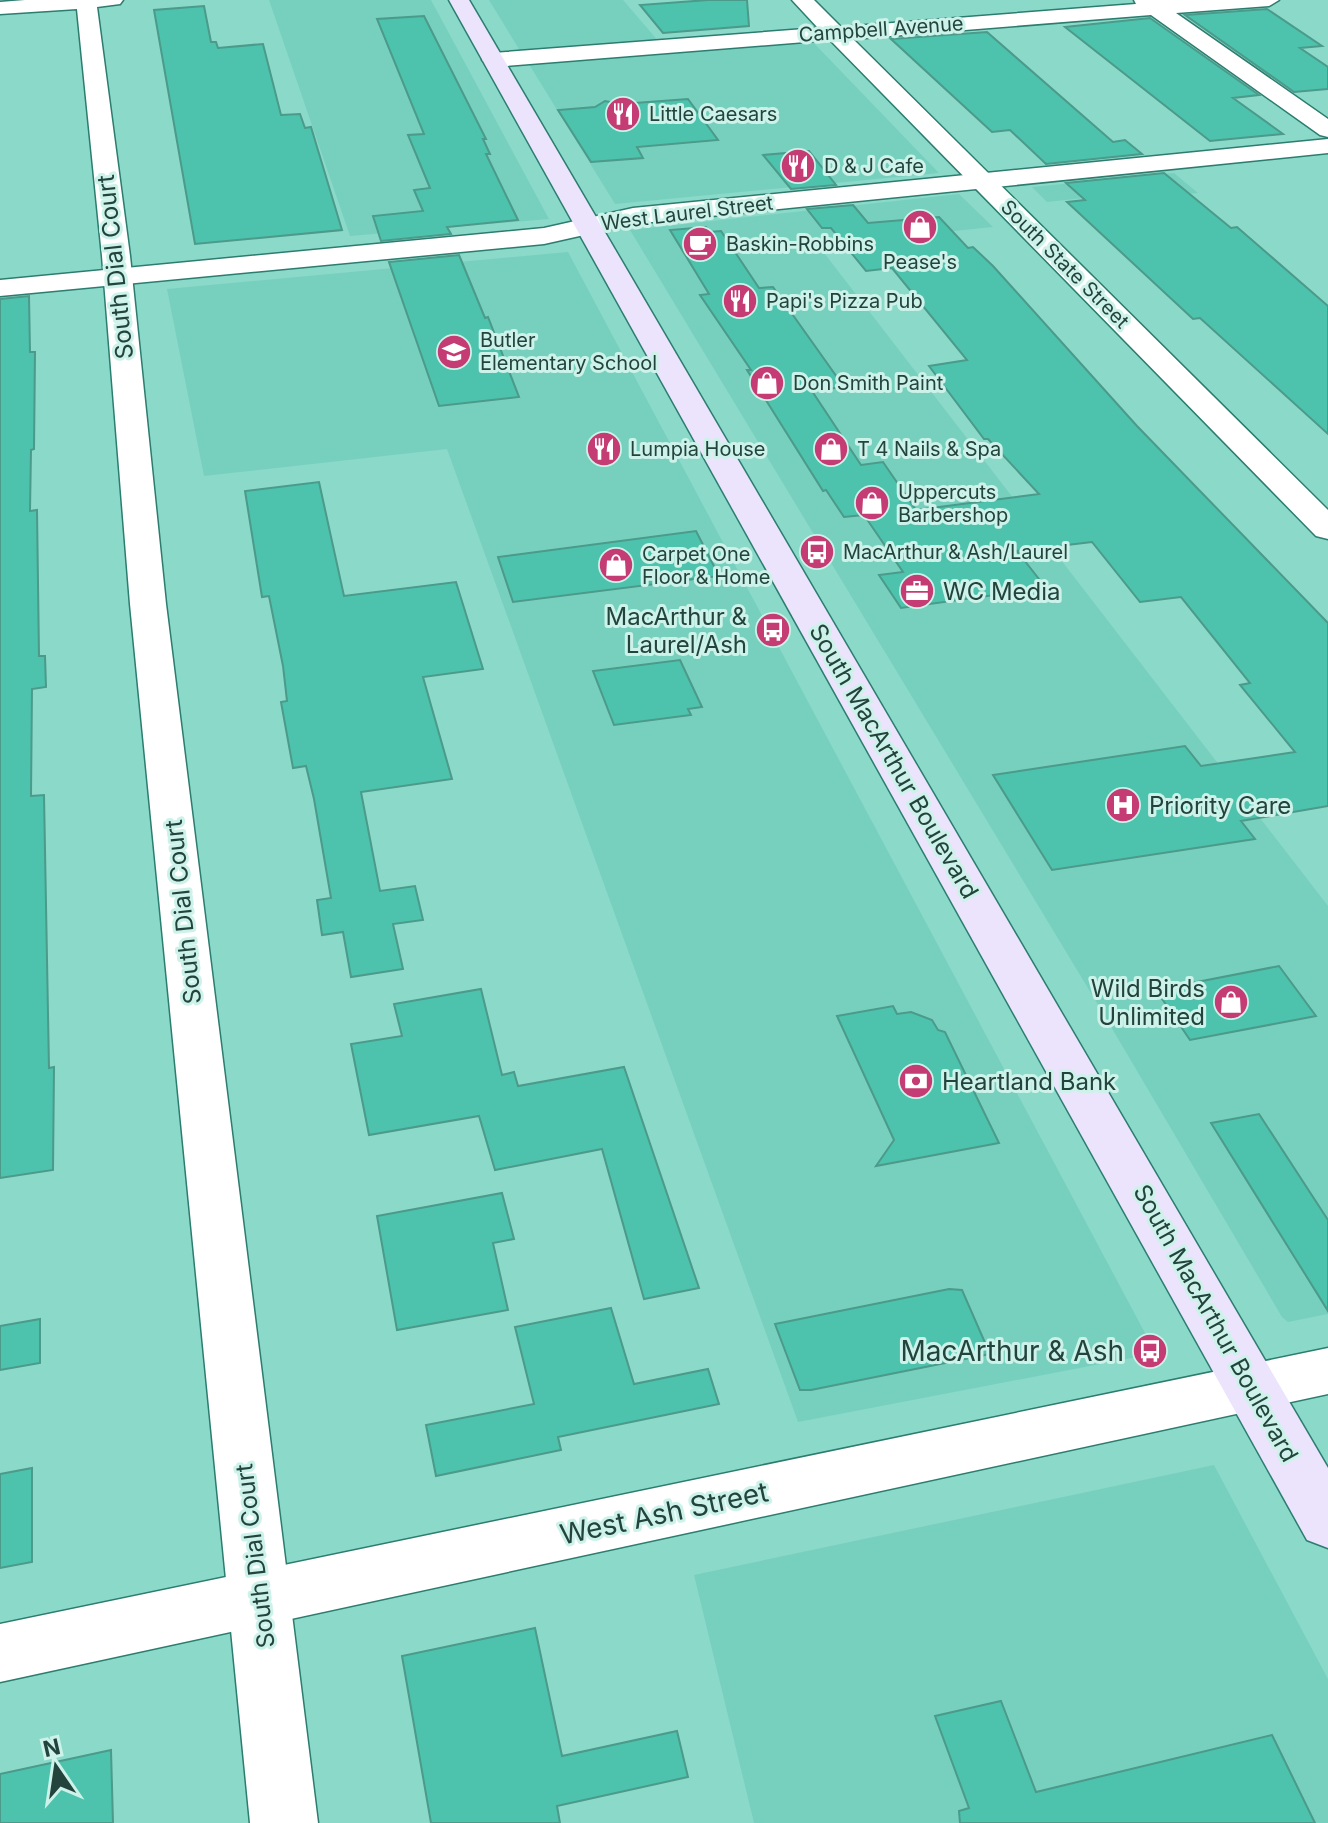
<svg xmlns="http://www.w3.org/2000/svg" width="1328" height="1823" viewBox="0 0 1328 1823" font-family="Inter,sans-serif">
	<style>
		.built { fill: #77d0be }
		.building { fill: #4dc2ad; stroke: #4b9a8a; stroke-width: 2 }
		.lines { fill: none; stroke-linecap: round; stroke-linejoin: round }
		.minor-casing { stroke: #2c7d6f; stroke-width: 3 }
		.tertiary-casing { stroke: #2c7d6f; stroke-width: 3 }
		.secondary-casing { stroke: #2c7d6f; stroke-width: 3 }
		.minor { fill: #fff; fill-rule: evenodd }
		.tertiary { fill: #fff; fill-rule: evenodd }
		.secondary { fill: #ece4fd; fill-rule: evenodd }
		.labels { text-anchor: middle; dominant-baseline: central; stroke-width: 6; stroke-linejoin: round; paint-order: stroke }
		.far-street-label { font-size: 20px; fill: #23443d; stroke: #ccf2e9 }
		.far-poi-label { font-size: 20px; fill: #23443d; stroke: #ccf2e9; text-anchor: start }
		.street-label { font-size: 24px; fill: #23443d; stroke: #ccf2e9 }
		.poi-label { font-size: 24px; fill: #23443d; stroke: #ccf2e9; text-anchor: start }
		.near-poi-label { font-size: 28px; fill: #23443d; stroke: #ccf2e9; text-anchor: end }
		.near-street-label { font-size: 28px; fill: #23443d; stroke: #ccf2e9 }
	</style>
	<rect width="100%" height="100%" fill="#8bd9c9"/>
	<!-- built -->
	<path class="built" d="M269 0H431L549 219 350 236Z
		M489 0H623L660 43 522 54Z
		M809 38 939 173 615 204 527 61Z
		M1174 173 1198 193 1142 198 1111 195 1047 202 1032 187Z
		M959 194 993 227 818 245 1328 906V1314L1288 1322 1282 1317 1097 1003 630 230Z
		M568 252 1153 1348 1147 1355 798 1422 447 449 204 476 167 289Z
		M1214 1465 1328 1679V1823H754L694 1575Z"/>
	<!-- building -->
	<path class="building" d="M708 0H747L749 26 663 33 640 5Z
		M204 6 211 42H216L218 48 263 44 281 115 300 114 305 128 311 127 342 230 195 244 154 10Z
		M1267 9 1322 46 1300 48 1328 67V89L1294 92 1185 15Z
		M424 16 486 139H483L490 154H486L518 220 447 227 451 234 381 241 373 216 423 211 414 190 430 188 408 135 424 134 377 19Z
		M1150 18 1259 95 1233 98 1283 134 1210 141 1065 27Z
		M987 32 1113 142 1125 140 1142 154 1046 164 1010 130 992 132 891 39Z
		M688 99 718 140 637 147 643 158 591 162 558 110 595 107 605 101 621 104Z
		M809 151 836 185 791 189 763 155Z
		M1164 173 1231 228 1237 227 1328 306V434L1200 318 1193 319 1067 202 1085 200 1066 183Z
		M853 205 868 223 939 217 968 248 973 247 993 266 1137 426 1328 623V806L1241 821 1255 839 1052 870 993 775 1185 746 1201 766 1295 752 1240 685 1250 683 1181 597 1140 602 1092 542 1017 551 1046 588 901 608 879 575 903 572 864 515 844 517 826 490 823 491 747 370H751L700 295 709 294 670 230 706 227 709 232 721 231 759 288 773 287 844 387 812 391 861 465 883 462 916 510 1039 494 988 439H984L929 366 967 360 892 268 866 271 831 228H822L807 209Z
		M459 255 485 318 488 317 519 397 439 406 389 262Z
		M29 296 30 352H35L34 449 31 450 30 511 37 510 39 656H45L46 687 32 689 31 796 44 795 49 1068 54 1067 53 1170 0 1178V299Z
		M319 482 344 596 456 582 483 669 423 677 452 779 361 792 380 891 415 886 423 920 393 924 403 969 351 977 343 932 322 935 317 900 331 898 314 799 306 766 293 768 281 702 287 701 283 666 269 596 262 597 245 491Z
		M696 531 719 576 513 602 498 557Z
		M680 660 702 707 688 709 691 715 614 725 593 671Z
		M1279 966 1316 1016 1190 1040 1156 990Z
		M481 989 502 1075 514 1072 518 1086 624 1067 699 1288 644 1299 602 1149 495 1170 479 1116 369 1135 351 1044 402 1036 394 1004Z
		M893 1006 897 1014 911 1012 932 1020 938 1030 945 1032 999 1143 876 1166 894 1140 837 1016Z
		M1259 1114 1328 1220V1311L1211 1123Z
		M502 1193 514 1239 493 1243 508 1310 397 1330 377 1216Z
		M949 1289 962 1290 990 1354 811 1390H800L775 1324Z
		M611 1308 634 1384 708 1369 719 1404 558 1437 561 1450 436 1476 426 1425 534 1404 515 1327Z
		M40 1319V1363L0 1370V1326Z
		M32 1468V1562L0 1568V1474Z
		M535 1628 562 1756 677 1731 688 1777 557 1806 560 1823H431L402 1656Z
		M1001 1701 1036 1792 1272 1735 1315 1823H960L959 1811 969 1808 935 1716Z
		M111 1750 113 1823H0V1774Z"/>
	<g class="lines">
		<!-- minor casing -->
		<g class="minor-casing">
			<path id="minor" d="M25 0H123L120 4 97 7 130 256 166 604 318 1823H250L130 604 102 256 77 9 0 14V2Z
				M792 0H814L841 27 1136 4 1134 0H1279L1269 6 1176 13 1328 119V137L1320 135 1151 15 853 39 1328 510V539L1316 536 830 40 493 67 482 60 493 53 818 28Z"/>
		</g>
		<!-- tertiary casing -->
		<g class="tertiary-casing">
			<path id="tertiary" d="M1328 139V153L633 224 544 244 0 296V280L544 228 633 208Z
				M1328 1348V1394L0 1682V1624Z"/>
		</g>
		<!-- secondary casing -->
		<g class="secondary-casing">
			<path id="secondary" d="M449 0H469L1328 1468V1548L1307 1540Z"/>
		</g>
		<!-- minor -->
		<use href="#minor" class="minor"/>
		<!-- tertiary -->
		<use href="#tertiary" class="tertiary"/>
		<!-- secondary -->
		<use href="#secondary" class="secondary"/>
	</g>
	<!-- icons -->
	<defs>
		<g id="restaurant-disc" transform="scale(1.8)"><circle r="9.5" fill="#c53b74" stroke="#ccf2e9"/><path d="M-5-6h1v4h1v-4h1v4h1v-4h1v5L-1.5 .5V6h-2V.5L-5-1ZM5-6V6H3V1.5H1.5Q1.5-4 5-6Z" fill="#fff"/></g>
		<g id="shop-disc" transform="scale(1.8)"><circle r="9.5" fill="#c53b74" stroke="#ccf2e9"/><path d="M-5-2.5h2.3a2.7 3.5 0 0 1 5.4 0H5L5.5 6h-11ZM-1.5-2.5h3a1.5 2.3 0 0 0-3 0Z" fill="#fff"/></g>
		<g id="cafe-disc" transform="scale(1.8)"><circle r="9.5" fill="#c53b74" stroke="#ccf2e9"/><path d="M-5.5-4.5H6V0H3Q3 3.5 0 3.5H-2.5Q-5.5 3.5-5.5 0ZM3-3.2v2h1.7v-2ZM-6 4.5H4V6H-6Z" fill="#fff"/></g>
		<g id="school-disc" transform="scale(1.8)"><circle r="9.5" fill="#c53b74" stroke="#ccf2e9"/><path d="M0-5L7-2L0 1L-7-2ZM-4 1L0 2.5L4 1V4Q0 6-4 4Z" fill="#fff"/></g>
		<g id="bus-disc" transform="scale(1.8)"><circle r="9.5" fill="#c53b74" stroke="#ccf2e9"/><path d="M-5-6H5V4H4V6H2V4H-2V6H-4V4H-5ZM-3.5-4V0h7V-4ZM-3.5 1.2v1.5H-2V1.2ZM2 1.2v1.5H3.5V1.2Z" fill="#fff"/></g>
		<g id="office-disc" transform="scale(1.8)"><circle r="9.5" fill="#c53b74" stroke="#ccf2e9"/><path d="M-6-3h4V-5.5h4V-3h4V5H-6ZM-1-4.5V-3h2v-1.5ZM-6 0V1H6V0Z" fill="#fff"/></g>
		<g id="hospital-disc" transform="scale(1.8)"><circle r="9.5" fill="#c53b74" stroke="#ccf2e9"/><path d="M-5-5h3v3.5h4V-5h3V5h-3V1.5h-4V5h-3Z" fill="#fff"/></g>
		<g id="bank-disc" transform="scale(1.8)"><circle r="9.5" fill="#c53b74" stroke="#ccf2e9"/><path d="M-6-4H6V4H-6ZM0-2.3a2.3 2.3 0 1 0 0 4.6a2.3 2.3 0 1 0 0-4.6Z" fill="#fff"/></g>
	</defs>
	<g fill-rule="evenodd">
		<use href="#restaurant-disc" x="623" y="114"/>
		<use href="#restaurant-disc" x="798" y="166"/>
		<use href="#shop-disc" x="920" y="227"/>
		<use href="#cafe-disc" x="700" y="244"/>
		<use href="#restaurant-disc" x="740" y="301"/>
		<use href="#school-disc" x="454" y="352"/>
		<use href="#shop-disc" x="767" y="383"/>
		<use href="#restaurant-disc" x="604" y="449"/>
		<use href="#shop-disc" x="831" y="449"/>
		<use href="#shop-disc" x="872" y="503"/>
		<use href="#bus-disc" x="817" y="552"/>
		<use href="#shop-disc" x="616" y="565"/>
		<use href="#office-disc" x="917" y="591"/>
		<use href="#bus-disc" x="773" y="630"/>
		<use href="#hospital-disc" x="1123" y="805"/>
		<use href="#shop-disc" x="1231" y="1002"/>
		<use href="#bank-disc" x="916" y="1081"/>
		<use href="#bus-disc" x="1150" y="1351"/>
	</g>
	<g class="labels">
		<!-- far-street labels -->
		<g class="far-street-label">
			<text transform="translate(881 29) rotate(-4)">Campbell Avenue</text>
			<text transform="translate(687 213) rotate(-7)">West Laurel Street</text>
			<text transform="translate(1065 264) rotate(45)">South State Street</text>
		</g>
		<!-- far-poi labels -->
		<g class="far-poi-label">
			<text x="649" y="114">Little Caesars</text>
			<text x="824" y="166">D &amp; J Cafe</text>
			<text x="726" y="244">Baskin-Robbins</text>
			<text x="920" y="262" text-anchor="middle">Pease's</text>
			<text x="766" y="301">Papi's Pizza Pub</text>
			<text x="480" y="340">Butler<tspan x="480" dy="23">Elementary School</tspan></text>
			<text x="793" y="383">Don Smith Paint</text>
			<text x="630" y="449">Lumpia House</text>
			<text x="857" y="449">T 4 Nails &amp; Spa</text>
			<text x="898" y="492">Uppercuts<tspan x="898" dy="23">Barbershop</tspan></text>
			<text x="843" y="552">MacArthur &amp; Ash/Laurel</text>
			<text x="642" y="554">Carpet One<tspan x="642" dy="23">Floor &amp; Home</tspan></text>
		</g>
		<!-- street labels -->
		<g class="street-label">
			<text transform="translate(115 267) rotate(-96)">South Dial Court</text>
			<text transform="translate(894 761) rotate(60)">South MacArthur Boulevard</text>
			<text transform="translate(183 912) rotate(-96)">South Dial Court</text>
			<text transform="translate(1216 1323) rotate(61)">South MacArthur Boulevard</text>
			<text transform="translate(255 1556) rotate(-97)">South Dial Court</text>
		</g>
		<!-- poi labels -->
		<g class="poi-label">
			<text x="943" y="591">WC Media</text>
			<text x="747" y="616" text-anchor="end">MacArthur &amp;<tspan x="747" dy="28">Laurel/Ash</tspan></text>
			<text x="1149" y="805">Priority Care</text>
			<text x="1205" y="988" text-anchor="end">Wild Birds<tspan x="1205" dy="28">Unlimited</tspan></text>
			<text x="942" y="1081">Heartland Bank</text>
		</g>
		<!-- near-poi labels -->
		<g class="near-poi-label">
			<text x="1124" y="1351">MacArthur &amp; Ash</text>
		</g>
		<!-- near-street labels -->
		<g class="near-street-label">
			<text transform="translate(664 1513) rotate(-12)">West Ash Street</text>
		</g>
	</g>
	<!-- north arrow -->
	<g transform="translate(56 1767) rotate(347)" stroke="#ccf2e9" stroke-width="6" paint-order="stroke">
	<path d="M0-6L14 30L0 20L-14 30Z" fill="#23443d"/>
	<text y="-12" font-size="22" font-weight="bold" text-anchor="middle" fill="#23443d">N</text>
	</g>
</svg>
